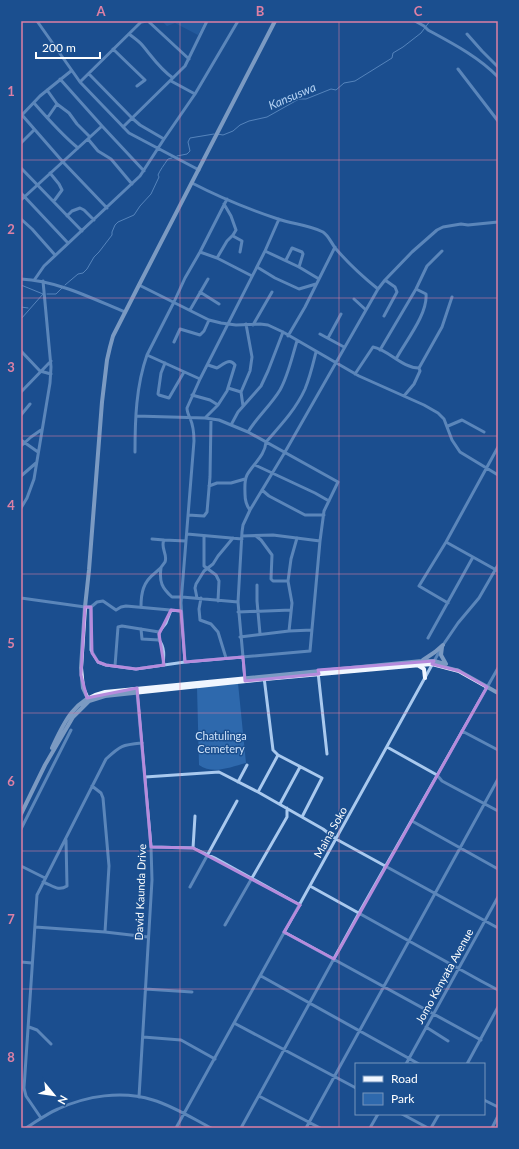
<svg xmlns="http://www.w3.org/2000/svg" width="519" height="1149" viewBox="0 0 519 1149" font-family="Lato,sans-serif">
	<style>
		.green { fill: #2e69ad }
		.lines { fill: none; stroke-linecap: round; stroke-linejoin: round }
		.stream { stroke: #9cc4f0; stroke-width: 1 }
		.minor { stroke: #a9c9ee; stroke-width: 3 }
		.major { stroke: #f0f6ff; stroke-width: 4 }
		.marked { fill: none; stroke: #b68bdc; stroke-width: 3; stroke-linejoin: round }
		.grid { fill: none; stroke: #dd80a5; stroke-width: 1; stroke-opacity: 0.55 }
		.labels { text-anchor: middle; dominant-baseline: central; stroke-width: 3; stroke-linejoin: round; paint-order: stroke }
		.park-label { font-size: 11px; fill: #cfe3fa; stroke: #1b4f8f }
		.street-label { font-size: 11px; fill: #fff; stroke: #1b4f8f }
		.water-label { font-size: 12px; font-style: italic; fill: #b5d3f5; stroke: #1b4f8f }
		.neatline { fill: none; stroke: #dd80a5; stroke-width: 1.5 }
		.grid-label { font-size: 13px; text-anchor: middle; font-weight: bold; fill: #dd80a5 }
	</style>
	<rect width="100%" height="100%" fill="#1b4f8f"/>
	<!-- green -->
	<path class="green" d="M162 21H205L198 35 175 23 167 26Z
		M238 683 246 763C230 767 213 775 199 765L197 687Z"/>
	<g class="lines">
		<!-- stream -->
		<path class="stream" d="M217 134 223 135 233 131 240 125 249 121 267 117 299 99H306L331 89 336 90 344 83 355 81 392 58 393 53 403 47 421 33 430 21
			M177 156 187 154 190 151 188 142 190 138 214 134
			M21 285 43 294 21 319
			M65 285 78 274 83 273 87 269 94 257 99 252 112 235V232L115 225 118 222 134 215 140 206 151 194 159 177 158 175C160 170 164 165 168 159L172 158
			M47 294H56L62 288
			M21 307 28 308"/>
		<!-- minor -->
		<path class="minor" d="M37 21 80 82 129 133 199 170
			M148 21 189 59
			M415 21 424 26 428 30C452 43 479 57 498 77
			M129 34C134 38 139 41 143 46 153 58 160 69 173 78
			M467 34 482 51 498 67
			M113 49 145 80 137 86
			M458 69 498 121
			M89 74 132 118 140 125 164 139
			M60 79 102 126
			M171 81 195 94
			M80 82 141 22 147 21
			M47 90 57 104 69 113 77 124 90 137
			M34 103C48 119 62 135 78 148
			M22 115 63 162 107 208
			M21 116 40 96 71 71
			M48 117 57 104
			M123 127 185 66 207 21
			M88 139 98 151 111 159 132 184
			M21 143 34 130
			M21 168 82 231
			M50 173 59 184 62 190 54 201
			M192 183C219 197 248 209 278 219 292 224 309 225 323 232 329 236 331 243 336 249 349 264 363 277 378 289
			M21 193 68 243
			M21 200 102 126 144 171
			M67 216 72 211 80 208 84 210 94 220
			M21 219 32 229 55 255
			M233 236 242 241 240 252
			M265 251 299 267 319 279
			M200 252 217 258 252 276
			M217 258 227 241 233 235 236 230 231 216 224 204
			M286 260 292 248 302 252 303 254 299 267
			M257 267 275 278 299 289 316 284
			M21 271V274
			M21 279C58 281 91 298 125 312
			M35 279 44 266 140 176 164 139 195 94 238 21
			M139 285 209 320 221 323 236 325 260 324 268 325 283 332 359 376 424 405 438 413 444 419 452 440 460 452 498 475
			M200 292 219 304
			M354 299 366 310
			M190 310 208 279
			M384 316 397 292 395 287 385 280
			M253 325 272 292
			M320 334 344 347
			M288 336 305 307 335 247
			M328 338 341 314
			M174 342 180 329 200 335 204 331 209 320
			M380 350 416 289 427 266 442 251
			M21 351 40 371 51 374
			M396 359C405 342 428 314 426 294L416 289
			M165 363 161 373 158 394 159 395 169 398 184 372
			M355 374 373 347C389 350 402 368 419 368L442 327 452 297
			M200 379 147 355 174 302 185 278 200 252 227 199
			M228 388 241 392
			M21 392 51 361
			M192 395 210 400 218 405
			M404 396 414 384 420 371 419 368
			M243 406 241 392 250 371 252 357 246 324
			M21 415 30 404
			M136 416 205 418 219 420 248 432 338 482 324 511 320 541 310 651 185 662 181 603 194 441C194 433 193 425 190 418 188 414 187 412 187 408L200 379 265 251 279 219
			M205 418 218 405 227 391 235 365C229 357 223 365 217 368L208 365
			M231 425 238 412 261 386 268 371 283 332
			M448 426 462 420 484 432
			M248 432C257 417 271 405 280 390 288 376 292 357 297 341
			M21 440 38 452
			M21 446 31 437 41 430
			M135 452C135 420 136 386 147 355
			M255 465 315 493 329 501
			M21 476 36 463
			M209 486 217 483H231L245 479
			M262 490 269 496 305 515H324
			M21 508 27 498 34 479 50 383 51 367 43 281
			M250 510C246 505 245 500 245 494 245 488 244 481 247 475 253 464 265 456 266 442 281 425 296 409 305 389 310 377 313 364 316 352
			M188 515 204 516 207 512 210 477 211 419
			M187 534 242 539
			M204 536V566L216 575 219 581 218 601
			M242 536 273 535 320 541
			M256 536 261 540 272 555 271 579 273 581H288
			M297 538 291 559 288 581 292 603 289 631 312 630
			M152 539 164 540
			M446 542 498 571
			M161 568C159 582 162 588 172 597H182
			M257 585V601L260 634
			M182 597 238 602
			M21 598 85 607H91L97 602 103 601 116 610 121 607 126 606 181 611
			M197 598 195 588 196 584 204 571 213 564 218 556 233 538
			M201 598 199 609 200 620 211 624 218 632 226 658
			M448 603 419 586 446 542 498 447
			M91 607V650L98 662 106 665 136 669 185 662
			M141 607C141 593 143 582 155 573 159 570 162 567 165 562 168 554 160 548 164 540L186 541
			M238 612 291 610
			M141 629 142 639 159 640C165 648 164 656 163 665
			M240 637 289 631
			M428 638 473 557
			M159 640V632L166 623 171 610
			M115 666 118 627 122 626 159 632
			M318 672 327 754
			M264 677 273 750 278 755 322 778 302 817
			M245 679 238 602 242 532 243 525 250 510 285 452 366 310 378 289 385 280 412 252 437 230 443 227 461 224 468 225 498 222
			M137 692 151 847 152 880 139 1097
			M462 731 498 750
			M387 747 437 775 442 781 498 811
			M145 777 219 772 258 792 323 829 336 839 498 928
			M238 782 247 765
			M92 786 101 793 103 798 109 866 105 932
			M258 792 278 755
			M280 804 300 767
			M412 821 498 869
			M21 829 71 730
			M151 847 193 848 215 858 300 905
			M193 848 195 816
			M21 866 45 878
			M43 882C52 885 58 892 67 886L66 840
			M310 886 481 981 498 990
			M190 887 237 801
			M225 925 287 817V808
			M35 927 105 932 148 937
			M284 932 481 1040
			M21 962 32 963
			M261 976 419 1064
			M145 989 192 992
			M234 1023 356 1088
			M29 1027 37 1030 51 1044
			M426 1027 448 1041
			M143 1037 181 1040 215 1059
			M406 1064 498 897
			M467 1064 498 1007
			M259 1096 320 1128
			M484 1100 498 1107
			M402 1114 428 1128
			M41 1118 26 1096 24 1088 37 895 106 759C121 745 122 745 142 743
			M26 1128C36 1122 46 1114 58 1109 86 1096 122 1090 153 1100 173 1106 192 1118 211 1128
			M176 1128 443 645 458 623 479 598 498 565
			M241 1128 359 913 498 668
			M306 1128 498 779
			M370 1128 378 1114
			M431 1128 439 1114
			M492 1128 498 1116"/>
		<!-- major -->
		<path class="major" d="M442 647 441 655 446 664
			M423 660 435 652 443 645
			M419 666 424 669 425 678
			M457 670 498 693
			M89 701 83 688 81 668 85 607 89 570 102 402 107 360 110 347 113 336 139 285 275 21
			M52 748C64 722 74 699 105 692L422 661H434L445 664
			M21 814 45 765 73 717 89 701 105 696 265 679 432 664 459 671"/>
	</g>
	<!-- marked area -->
	<path d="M0 0H519V1149H0ZM85 607H91L92 653 98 662 106 665 136 669 164 665 159 634 171 610 181 611 185 662 243 657 245 681 319 674 318 670 434 661 432 664 459 671 487 687 334 959 284 932 300 905 193 848 151 847 137 688 87 698 81 675Z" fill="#1b4f8f" fill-opacity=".55" fill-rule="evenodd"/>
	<path class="marked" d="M85 607H91L92 653 98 662 106 665 136 669 164 665 159 634 171 610 181 611 185 662 243 657 245 681 319 674 318 670 434 661 432 664 459 671 487 687 334 959 284 932 300 905 193 848 151 847 137 688 87 698 81 675Z"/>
	<!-- grid -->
	<path class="grid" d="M180 21V1128M339 21V1128M21 160H498M21 298H498M21 436H498M21 574H498M21 713H498M21 851H498M21 989H498"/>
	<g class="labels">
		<!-- park labels -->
		<g class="park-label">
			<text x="221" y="735">Chatulinga<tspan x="221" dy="13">Cemetery</tspan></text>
		</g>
		<!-- street labels -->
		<g class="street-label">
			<text transform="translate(330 832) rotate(-61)">Maina Soko</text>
			<text transform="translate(140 892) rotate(-88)">David Kaunda Drive</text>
			<text transform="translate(444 976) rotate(-61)">Jomo Kenyata Avenue</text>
		</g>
		<!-- water labels -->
		<g class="water-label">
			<text transform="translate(292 96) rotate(-23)">Kansuswa</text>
		</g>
	</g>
	<!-- border -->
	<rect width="519" height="1149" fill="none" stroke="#1b4f8f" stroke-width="44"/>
	<!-- legend -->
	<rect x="355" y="1063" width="130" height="52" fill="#1b4f8f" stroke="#7695bc"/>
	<rect x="363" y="1076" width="20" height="6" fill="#f0f6ff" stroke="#7695bc"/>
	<text x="391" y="1083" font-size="12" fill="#ffffff">Road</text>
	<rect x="363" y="1093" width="20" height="12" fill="#2e69ad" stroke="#7695bc"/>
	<text x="391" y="1103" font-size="12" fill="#ffffff">Park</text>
	<!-- north arrow -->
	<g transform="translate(54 1095) rotate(119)" stroke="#1b4f8f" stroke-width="3" paint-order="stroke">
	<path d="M0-3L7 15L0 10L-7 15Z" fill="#ffffff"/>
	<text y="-6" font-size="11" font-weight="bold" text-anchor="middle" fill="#ffffff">N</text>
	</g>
	<!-- scale -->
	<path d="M36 52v6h64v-6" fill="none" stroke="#ffffff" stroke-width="2"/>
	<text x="42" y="52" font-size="12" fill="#ffffff" stroke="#1b4f8f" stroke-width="3" paint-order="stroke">200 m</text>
	<rect x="22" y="22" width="475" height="1105" class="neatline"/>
	<g class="grid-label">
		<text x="101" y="16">A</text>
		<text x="260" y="16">B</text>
		<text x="418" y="16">C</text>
		<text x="11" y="96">1</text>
		<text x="11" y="234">2</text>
		<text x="11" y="372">3</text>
		<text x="11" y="510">4</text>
		<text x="11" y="648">5</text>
		<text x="11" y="786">6</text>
		<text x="11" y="924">7</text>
		<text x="11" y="1062">8</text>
	</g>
</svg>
